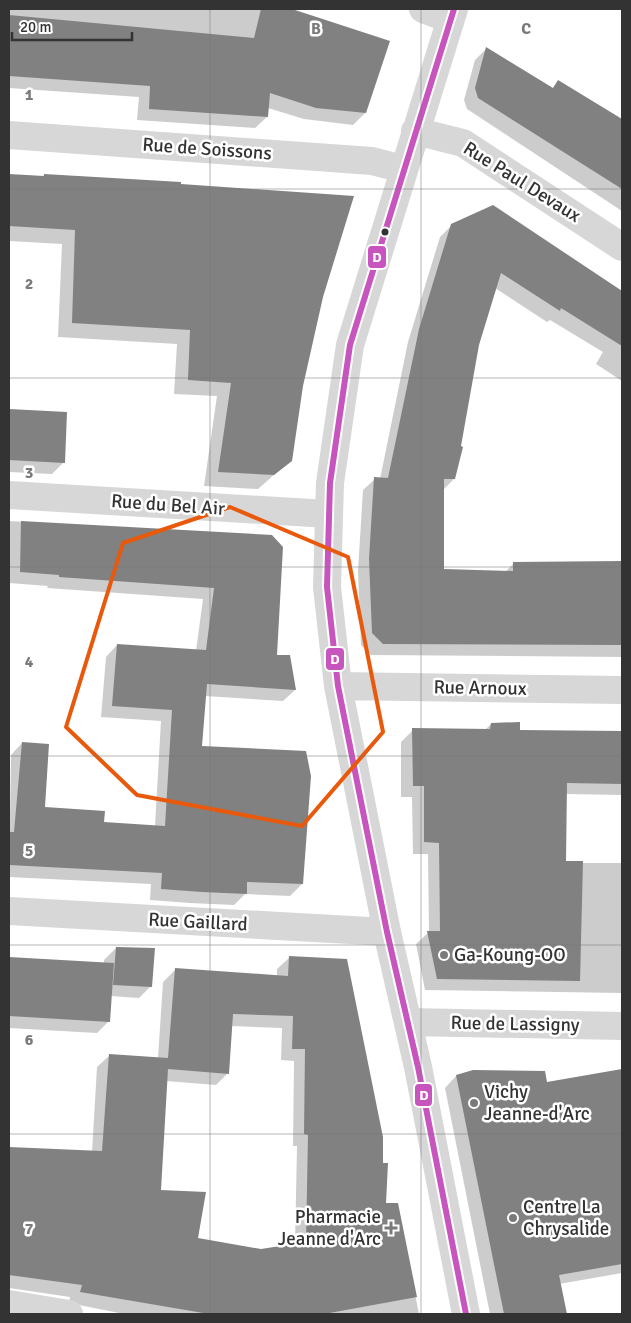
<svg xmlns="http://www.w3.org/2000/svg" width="631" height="1323" viewBox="0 0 631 1323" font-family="Signika,sans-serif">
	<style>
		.shadow { fill: #0003; fill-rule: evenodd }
		.building { fill: #818181; fill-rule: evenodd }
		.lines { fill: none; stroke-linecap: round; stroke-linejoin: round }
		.minor { stroke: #d7d7d7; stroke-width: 28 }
		.bus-1-casing { stroke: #fff; stroke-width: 10 }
		.bus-1 { stroke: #c855be; stroke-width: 6 }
		.marked { fill: none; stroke: #e8590c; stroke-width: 4; stroke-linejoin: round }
		.grid { fill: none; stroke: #7a7a7a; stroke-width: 1; stroke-opacity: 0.55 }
		.bus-dot { fill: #333; stroke: #fff; stroke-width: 2 }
		.poi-dot { fill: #7a7a7a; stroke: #fff; stroke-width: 2 }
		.labels { text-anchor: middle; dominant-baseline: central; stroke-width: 5; stroke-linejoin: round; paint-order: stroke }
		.street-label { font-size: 19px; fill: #333; stroke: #fff }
		.poi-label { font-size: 19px; fill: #333; stroke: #fff; text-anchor: start }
		.grid-label { font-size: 16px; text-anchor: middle; font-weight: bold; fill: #7a7a7a; stroke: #fff; stroke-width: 5; stroke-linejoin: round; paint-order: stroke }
		.line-badge { stroke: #fff; stroke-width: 2 }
		.badge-label { font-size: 14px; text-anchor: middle; font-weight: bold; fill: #fff }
	</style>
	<rect width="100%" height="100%" fill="#fff"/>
	<!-- shadow -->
	<path class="shadow" d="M9 9H289L365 113 353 125 304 119 268 108 267 117 255 128 137 120 139 97 9 88Z
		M486 49 552 89 556 85 622 128V211L467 109 464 100 475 60Z
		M44 175 322 297 302 386 291 460 258 489 204 486 217 396 174 394 177 344 58 337 62 244 9 241V176L42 177Z
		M493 206 622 291V381L596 364 603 352 550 320 547 322 495 288 478 345 454 479 443 490V570L505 572 514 563H622V657L371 655 361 645 358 571 363 490 375 479H380L408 342 440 237 452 225Z
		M9 410 65 413 64 462 52 474 9 472Z
		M9 521 272 536 276 656 295 690 283 701 205 696 201 747 302 884 290 896 245 894 234 905 190 903 150 900 151 884 9 877 11 755 22 743 44 808 103 823 155 826 161 721 101 717 106 657 117 645 196 651 203 599 47 588 48 586 9 583Z
		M491 724 519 732 622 733V795L566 794 565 863H622V993L425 990 416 944 429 932 428 854H413L412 797H401V742L413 730H485Z
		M116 948 151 986 139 998 111 996 109 1021 97 1033 9 1028V958L104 964V960Z
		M289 958 382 1164 385 1204 397 1205 419 1314H124L69 1303 70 1297 9 1288V1148L92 1152 97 1067 109 1056 158 1058 163 982 175 970 277 977V969ZM231 1026 282 1028 281 1060 294 1061 293 1146H297L295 1245 261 1250 196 1240 159 1191 166 1081 216 1085 228 1073Z
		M616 1071H622V1273L559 1284 566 1314H490L445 1088 456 1076 546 1083Z"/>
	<!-- building -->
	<path class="building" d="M261 9H292L390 41 366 113 316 108 270 93 268 117 149 109 150 86 9 76V15L254 38Z
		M486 47 553 88 558 80 622 119V189L478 98 475 88Z
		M9 174 44 176V174L181 182V184L354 196 323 297 303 386 292 461 274 475 218 472 231 383 188 380 190 330 72 323 75 230 9 226Z
		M493 205 622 291V346L561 308 560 311 501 273 479 345 461 446 463 447 455 479H444V569L513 571V562L622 561V645L383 644 372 633 369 559 374 477 388 478 419 329 451 224Z
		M9 409 67 412 65 463 9 460Z
		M21 521 272 535 283 547 277 655H290L296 690 207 684 202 746 306 751 311 776 303 884 247 882V894L202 892 161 889 162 873 9 865V832H14L22 742 49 744 45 807 105 811 104 822 165 826 172 710 112 706 117 644 206 650 214 588 59 577V575L20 572Z
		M520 722V730L622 731V784L567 783 566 861H583L580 981 437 979 427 931H440L439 843 424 842V786H413L412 728 490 729 491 723Z
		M116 947 155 948 152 987 113 985Z
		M289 956 347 959 383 1137V1163H388L386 1203H398L417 1297 324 1314H209L80 1292 82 1285 9 1275V1147L102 1151 109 1054 168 1058 175 968 288 976ZM233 1014 293 1016 292 1049H305L304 1134 308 1135 306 1242 261 1249 198 1238 206 1192 161 1190 168 1069 229 1074Z
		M9 957 114 963 110 1022 9 1016Z
		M622 1069V1264L559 1275 567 1314H504L456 1075 473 1070 545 1071 547 1082Z"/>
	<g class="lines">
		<!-- minor -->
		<path class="minor" d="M423 9 450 19
			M454 9 350 345 330 483 327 587 338 686 387 932 418 1067 466 1314
			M415 131 463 143 622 247
			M9 135 372 161 403 169
			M9 495 328 514
			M338 686 622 690
			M9 911 387 932
			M408 1022 622 1026
			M9 1304 69 1314"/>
		<!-- bus-1 casing -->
		<g class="bus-1-casing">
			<path id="bus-1" d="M454 9 350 345 330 483 327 587 338 686 387 932 418 1067 466 1314"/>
		</g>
		<!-- bus-1 -->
		<use href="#bus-1" class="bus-1"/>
	</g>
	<!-- marked area -->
	<path class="marked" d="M230 507 348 557 383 732 302 826 137 795 66 727 123 543Z"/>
	<!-- grid -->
	<path class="grid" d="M210 9V1314M421 9V1314M9 189H622M9 378H622M9 567H622M9 756H622M9 945H622M9 1134H622"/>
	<!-- markers -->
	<circle class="bus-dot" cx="385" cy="232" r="4.5"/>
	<g class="poi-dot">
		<circle cx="444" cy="955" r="5"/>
		<circle cx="474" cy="1103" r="5"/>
		<circle cx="513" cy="1218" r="5"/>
		<path d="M388.5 1220.5h5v5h5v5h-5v5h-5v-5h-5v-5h5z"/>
	</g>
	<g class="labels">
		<!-- street labels -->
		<g class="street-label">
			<text transform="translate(207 149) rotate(4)">Rue de Soissons</text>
			<text transform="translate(522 182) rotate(32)">Rue Paul Devaux</text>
			<text transform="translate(168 505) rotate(4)">Rue du Bel Air</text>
			<text transform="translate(480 688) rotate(1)">Rue Arnoux</text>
			<text transform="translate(198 922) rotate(3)">Rue Gaillard</text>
			<text transform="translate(515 1024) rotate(1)">Rue de Lassigny</text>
		</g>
		<!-- poi labels -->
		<g class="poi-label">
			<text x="454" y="955">Ga-Koung-OO</text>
			<text x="484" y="1092">Vichy<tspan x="484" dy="22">Jeanne-d'Arc</tspan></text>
			<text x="523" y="1207">Centre La<tspan x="523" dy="22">Chrysalide</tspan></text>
			<text x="381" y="1217" text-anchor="end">Pharmacie<tspan x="381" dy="22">Jeanne d'Arc</tspan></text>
		</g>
	</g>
	<g class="grid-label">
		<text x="316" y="34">B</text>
		<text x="526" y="34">C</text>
		<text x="29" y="100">1</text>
		<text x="29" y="289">2</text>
		<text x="29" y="478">3</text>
		<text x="29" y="667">4</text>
		<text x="29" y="856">5</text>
		<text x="29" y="1045">6</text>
		<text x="29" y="1234">7</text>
	</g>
	<g class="line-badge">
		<rect x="367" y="245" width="20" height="24" rx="5" fill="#c855be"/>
		<rect x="325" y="647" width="20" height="24" rx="5" fill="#c855be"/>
		<rect x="414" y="1083" width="19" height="24" rx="5" fill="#c855be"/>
	</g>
	<g class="badge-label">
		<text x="377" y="262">D</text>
		<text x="335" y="664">D</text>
		<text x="424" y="1100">D</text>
	</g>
	<!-- border -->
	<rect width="631" height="1323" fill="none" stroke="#333333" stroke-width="20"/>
	<!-- scale -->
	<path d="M12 32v8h120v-8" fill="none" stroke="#333333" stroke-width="2.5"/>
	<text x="20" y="32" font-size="15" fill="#333333" stroke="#ffffff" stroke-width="4" paint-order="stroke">20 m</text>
</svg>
